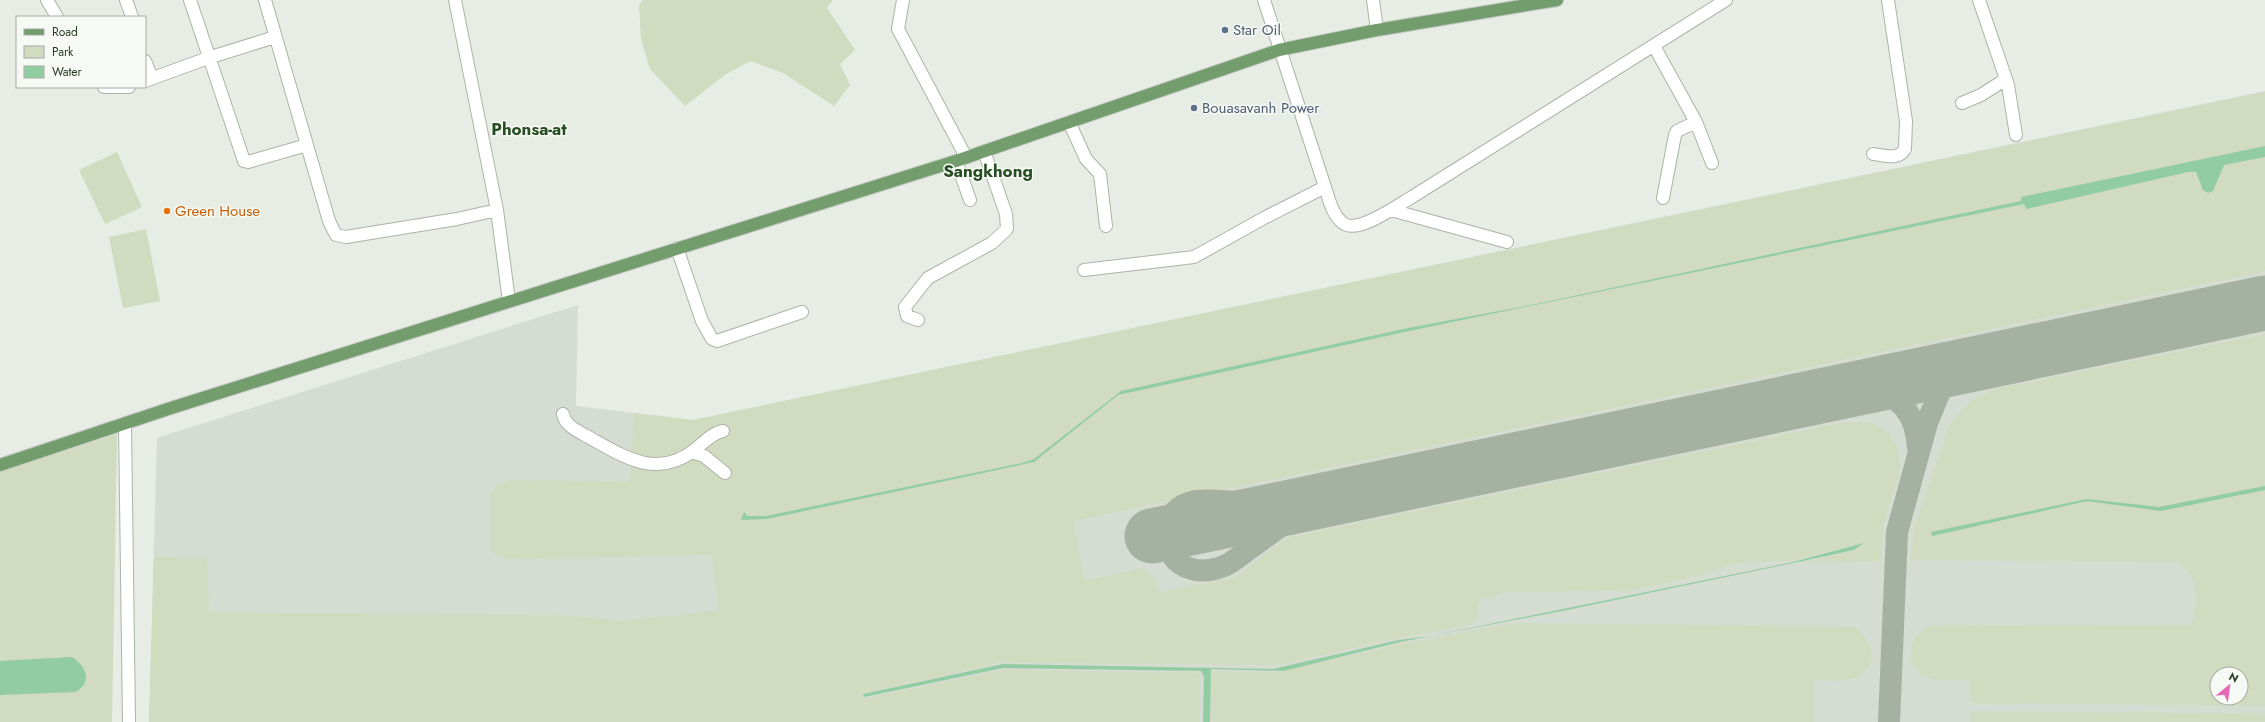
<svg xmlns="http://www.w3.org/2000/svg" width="2265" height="722" viewBox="0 0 2265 722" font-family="Jost,sans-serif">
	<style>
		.built { fill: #d5dcd2; fill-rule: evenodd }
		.green { fill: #d0dbbf; fill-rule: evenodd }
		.water { fill: #92cca2 }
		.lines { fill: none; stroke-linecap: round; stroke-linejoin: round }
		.taxiway { stroke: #a5b2a2; stroke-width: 22 }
		.runway { stroke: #a5b2a2; stroke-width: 55 }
		.minor-casing { stroke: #aab4a7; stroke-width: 14 }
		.major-casing { stroke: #c3c8c2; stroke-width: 14 }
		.minor { stroke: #fff; stroke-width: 12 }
		.major { stroke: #739d6d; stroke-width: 12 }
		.service-dot { fill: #5c6f8a; stroke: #f6f9f4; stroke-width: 1.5 }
		.food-dot { fill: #e8710a; stroke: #f6f9f4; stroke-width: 1.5 }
		.labels { text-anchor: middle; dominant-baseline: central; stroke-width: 3; stroke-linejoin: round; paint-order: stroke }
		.service-label { font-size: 15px; fill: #4e5e75; stroke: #f6f9f4; text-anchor: start }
		.food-label { font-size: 15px; fill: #c56008; stroke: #f6f9f4; text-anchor: start }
		.quarter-label { font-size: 17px; font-weight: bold; fill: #274d23; stroke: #f6f9f4 }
	</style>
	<rect width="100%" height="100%" fill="#e7ece4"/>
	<!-- built -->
	<path class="built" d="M2265 91V722H149L157 438 578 305 576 406 693 420ZM2217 674H2241V698H2217Z"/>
	<!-- green -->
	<path class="green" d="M643 0H833L827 8 855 50 840 64 850 85 834 106 783 73 751 61 726 74 685 106 650 69 641 39 639 5Z
		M2265 92V146L2021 197V201L1536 304 1408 328 1121 391 1034 459 1022 463 766 516H747L744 512 741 519H767L1034 462 1118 395 1123 394 1409 331 2024 204 2026 209 2188 172H2196L2198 179 2209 193 2213 191 2224 165 2265 157V271L1073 521 1085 581 1142 568 1154 578 1158 592 1235 578 1286 538 1846 422C1854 422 1863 421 1871 423 1893 429 1903 454 1899 474 1896 489 1889 503 1885 518 1882 532 1881 546 1880 561L1800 563 1855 551 1865 542 1792 561 1736 563 1698 576 1630 590 1505 592 1493 598 1481 597C1476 606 1480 613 1473 624L1398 638 1278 665 1002 662 860 694 863 699 1003 670 1200 673V722H149L154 557 207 558 209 612 559 615 623 621 719 610 712 555 505 559 491 551V495L497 485 511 480 630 482 634 413 693 420Z
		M117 152 142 207 105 224 79 170Z
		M146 229 160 301 123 308 109 237Z
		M2265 334V706L1971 703 1970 679C1957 679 1935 683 1924 676 1903 663 1909 636 1929 626L2191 625C2199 603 2200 574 2176 562L1911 560 1914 529 1950 424 1970 402 1996 389ZM2217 674H2241V698H2217Z
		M117 434 112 722H0V472Z
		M1518 623 1854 627C1879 644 1878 675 1845 680 1835 682 1824 680 1814 680L1813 722H1211L1212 671 1277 673 1400 644Z
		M1971 711 2265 714V722H1971Z"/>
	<!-- water -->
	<path class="water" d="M2265 146V157L2224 165 2213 191 2208 193 2203 190 2196 172H2188L2026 209 2024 204 1409 331 1118 395 1034 462 767 519 741 520 744 512 747 516H766L1022 463 1034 459 1121 391 1408 328 1536 304 2021 201V197Z
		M2265 486V490L2161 511 2087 501 1932 536 1931 532 2087 499 2159 507Z
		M1864 543 1854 550 1798 562 1567 610 1400 642 1284 671 1211 669 1210 722H1203L1204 677 1201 671 1003 668 864 697 863 694 1003 664 1273 669 1399 640 1431 636 1793 562Z
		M72 657C86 666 93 682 76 692L0 695V661Z"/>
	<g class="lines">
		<!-- taxiway -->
		<path class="taxiway" d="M1866 386C1900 396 1916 412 1918 448
			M1282 508C1265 505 1206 497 1191 502 1145 516 1165 589 1224 566 1234 562 1243 553 1252 547 1270 534 1288 521 1306 507L1320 499 1333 498
			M1889 722 1897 532 1927 423 1949 369"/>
		<!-- runway -->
		<path class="runway" d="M1152 536 2265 303"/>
		<!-- minor casing -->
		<g class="minor-casing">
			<path id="minor" d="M47 0 57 17
				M126 0 132 17
				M190 0 244 161 248 162 307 145
				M265 0 329 221 336 235 346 237 457 219 497 210
				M455 0 497 210 509 301
				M903 0 898 29 966 157
				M1264 0 1325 187C1329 199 1332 215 1343 223 1357 235 1398 205 1412 197L1726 0
				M1373 0 1377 30
				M1979 0 2008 85 2016 135
				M1654 46 1696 122 1712 163
				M145 61 152 78
				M145 81 208 58 275 37
				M104 87H129
				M1962 103 1981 95 2006 79
				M1069 122 1086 159 1100 174 1106 226
				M1873 154C1884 155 1898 161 1905 149L1906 121 1888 0
				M956 161 970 200
				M1663 198 1675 135 1677 131 1696 122
				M1391 210 1507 242
				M677 248 702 321 712 339 717 341 802 312
				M1084 270 1194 257 1264 218 1325 187
				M918 320 907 316 905 307 928 278 992 243 1007 229 1006 214 984 151
				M563 414C565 427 582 433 592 439 626 458 657 478 693 451 703 444 711 433 723 431
				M125 424 129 722
				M692 452 704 456 725 473"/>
		</g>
		<!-- major casing -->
		<g class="major-casing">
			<path id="major" d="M0 465 171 408 956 161 1279 50 1377 30 1557 0"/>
		</g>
		<!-- minor -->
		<use href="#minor" class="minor"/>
		<!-- major -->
		<use href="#major" class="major"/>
	</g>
	<!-- markers -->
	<g class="service-dot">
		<circle cx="1225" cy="30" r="4"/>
		<circle cx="1194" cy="108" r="4"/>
	</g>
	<circle class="food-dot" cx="167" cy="211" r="4"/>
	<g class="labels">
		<!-- service labels -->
		<g class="service-label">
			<text x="1233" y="30">Star Oil</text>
			<text x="1202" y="108">Bouasavanh Power</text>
		</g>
		<!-- food labels -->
		<g class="food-label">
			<text x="175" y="211">Green House</text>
		</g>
		<!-- quarter labels -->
		<g class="quarter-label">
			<text x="529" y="129">Phonsa-at</text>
			<text x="988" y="171">Sangkhong</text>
		</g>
	</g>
	<!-- legend -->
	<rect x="16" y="16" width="130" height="72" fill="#f6f9f4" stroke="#a4ada1"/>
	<rect x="24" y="29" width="20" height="6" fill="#739d6d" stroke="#a4ada1"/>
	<text x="52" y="36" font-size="12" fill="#283c25">Road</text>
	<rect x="24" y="46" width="20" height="12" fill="#d0dbbf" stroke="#a4ada1"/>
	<text x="52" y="56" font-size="12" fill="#283c25">Park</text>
	<rect x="24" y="66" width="20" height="12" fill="#92cca2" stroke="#a4ada1"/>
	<text x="52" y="76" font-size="12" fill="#283c25">Water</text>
	<!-- north arrow -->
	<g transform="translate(2229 686) rotate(29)"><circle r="19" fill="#f6f9f4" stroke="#a4ada1"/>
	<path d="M0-3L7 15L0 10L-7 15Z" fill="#e569b6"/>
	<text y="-6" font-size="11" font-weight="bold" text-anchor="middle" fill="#283c25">N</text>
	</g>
</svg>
